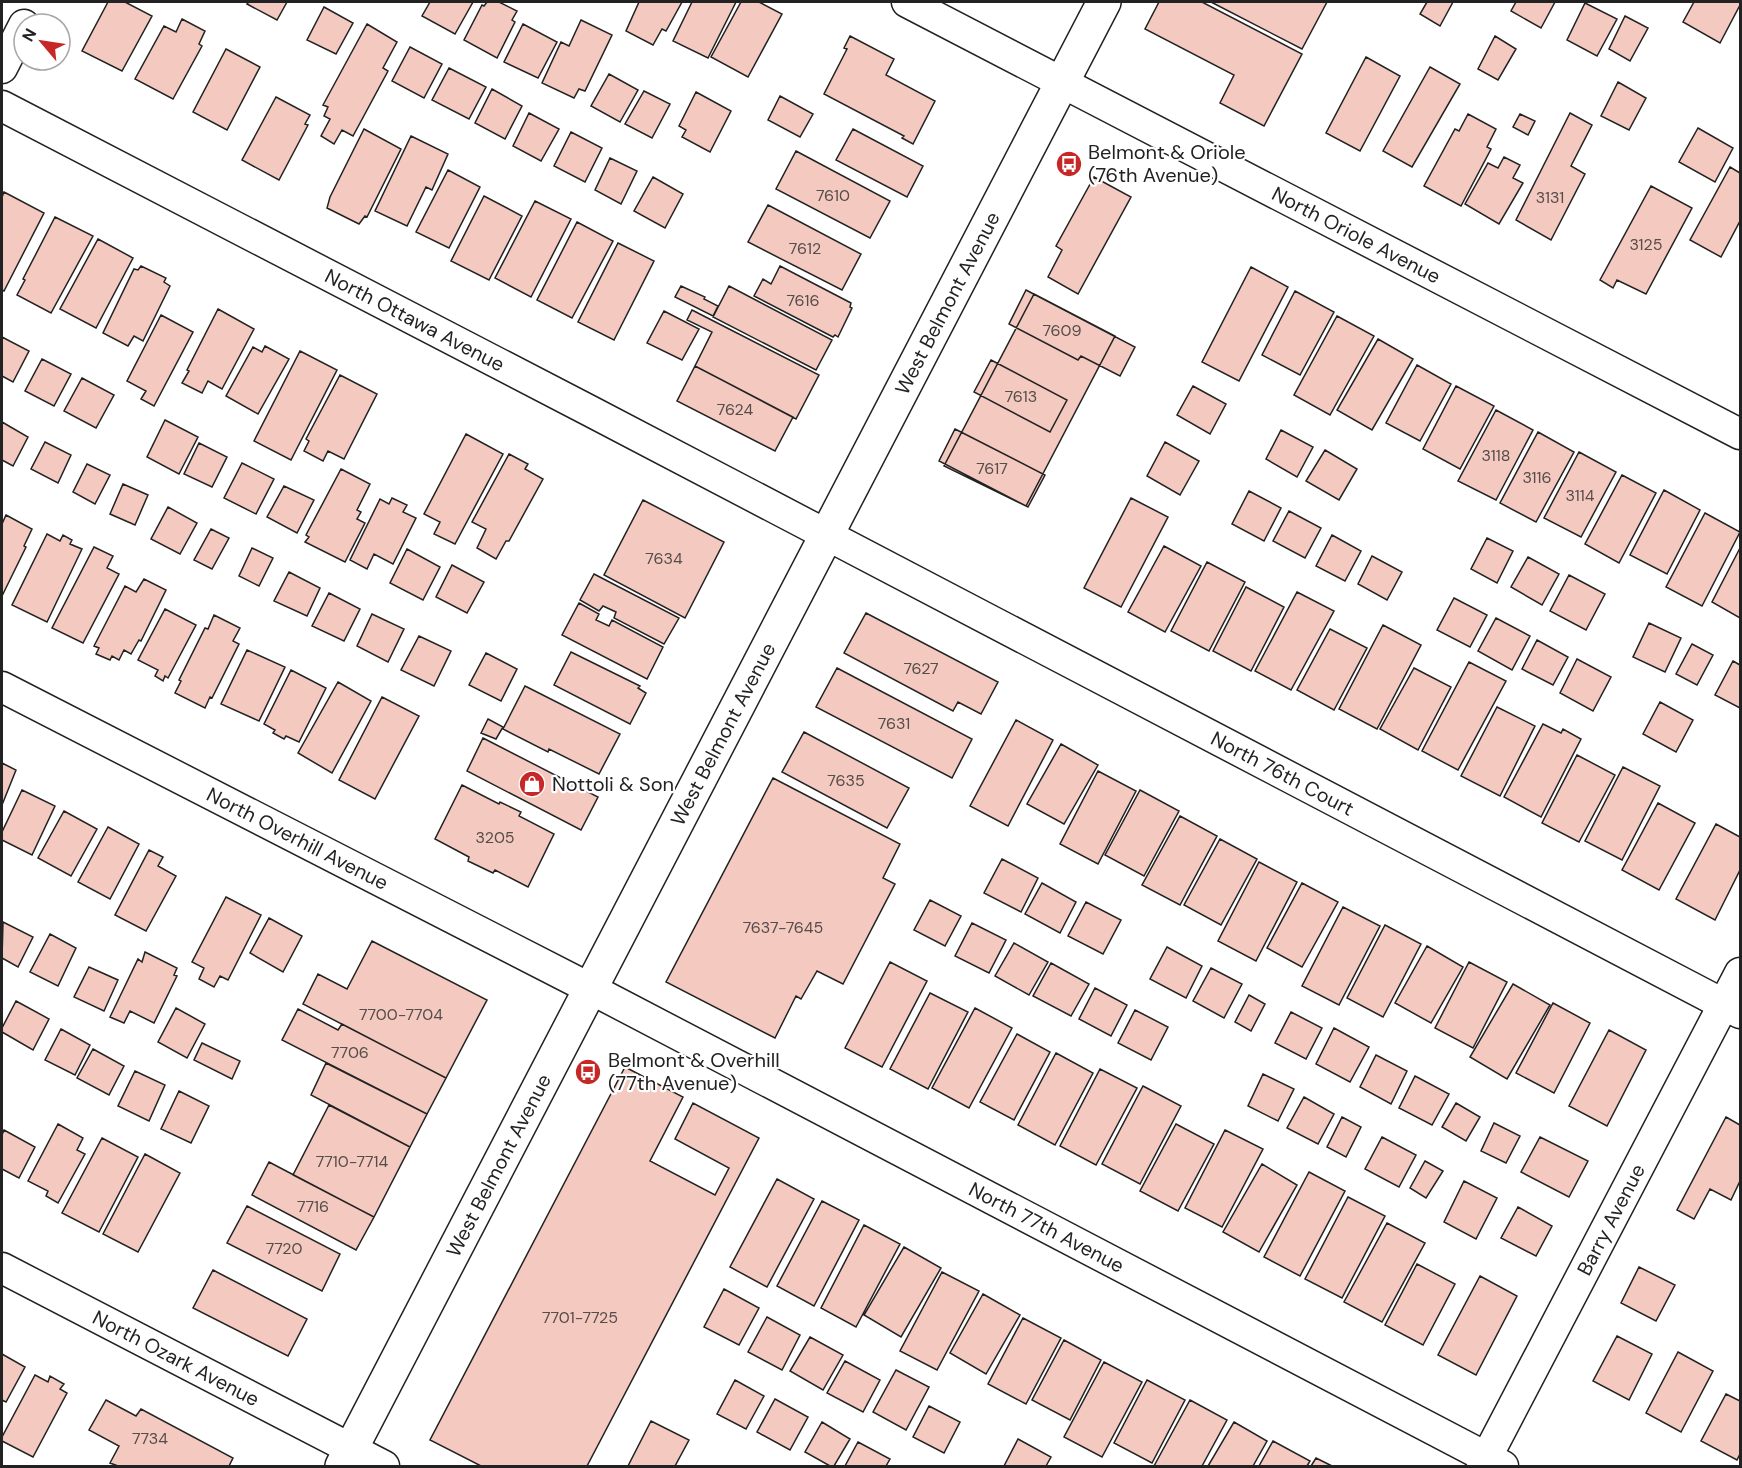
<svg xmlns="http://www.w3.org/2000/svg" width="1742" height="1468" viewBox="0 0 1742 1468" font-family="'DM Sans',sans-serif">
	<style>
		.building { fill: #f3c9c0; stroke: #222; stroke-width: 1.5 }
		.lines { fill: none; stroke-linecap: round; stroke-linejoin: round }
		.minor-casing { stroke: #222; stroke-width: 33 }
		.secondary-casing { stroke: #222; stroke-width: 36 }
		.minor { stroke: #fff; stroke-width: 30 }
		.secondary { stroke: #fff; stroke-width: 33 }
		.labels { text-anchor: middle; dominant-baseline: central; stroke-width: 4.5; stroke-linejoin: round; paint-order: stroke }
		.number-label { font-size: 16px; fill: #564c4a }
		.poi-label { font-size: 20px; fill: #222; stroke: #fff; text-anchor: start }
		.street-label { font-size: 20px; fill: #222; stroke: #fff }
	</style>
	<rect width="100%" height="100%" fill="#fff"/>
	<!-- building -->
	<path class="building" d="M108 2H125L152 16 122 71 82 51Z
		M249 2H287L277 20 247 4Z
		M430 2H473L455 34 422 16Z
		M487 2H499L517 11 512 20 515 22 497 58 464 40 482 5 484 6Z
		M639 2H682L666 31 662 29 653 45 626 31Z
		M692 2H736L708 58 673 41Z
		M741 2H759L782 14 748 77 711 57Z
		M1159 2H1202L1302 54 1264 126 1220 103 1234 75 1145 29Z
		M1211 2H1327L1302 49Z
		M1427 2H1453L1440 26 1420 14Z
		M1516 2H1555L1541 28 1511 11Z
		M1694 2H1740V5L1720 43 1683 22Z
		M1585 3 1617 19 1597 56 1567 40Z
		M324 7 353 23 336 54 307 40Z
		M1625 16 1648 28 1630 61 1609 49Z
		M182 19 205 31 199 44 202 46 173 99 135 79 164 26 176 32Z
		M581 20 612 35 585 91 579 89 574 98 542 83 561 42 569 46Z
		M367 24 397 42 383 68 388 71 353 136 342 130 334 144 321 136 330 119 324 116 328 107 323 105Z
		M523 24 557 42 538 78 504 62Z
		M850 36 894 59 886 75 935 101 913 144 902 138 904 136 824 94 847 49 844 48Z
		M1495 36 1516 49 1498 80 1478 69Z
		M410 47 442 64 424 98 392 81Z
		M226 49 260 67 227 130 193 112Z
		M1366 57 1400 76 1360 151 1326 133Z
		M1430 67 1460 84 1412 167 1383 151Z
		M449 68 486 87 469 119 432 100Z
		M609 74 638 90 620 122 591 106Z
		M1618 82 1646 98 1629 130 1601 116Z
		M492 89 522 106 505 139 475 123Z
		M644 91 670 104 652 138 625 124Z
		M696 92 731 111 710 152 682 137 686 130 679 126Z
		M780 96 813 114 800 137 768 120Z
		M276 97 310 115 305 124 308 125 279 180 242 160Z
		M529 113 559 129 541 161 513 146Z
		M1570 113 1592 125 1571 166 1585 174 1551 240 1516 220Z
		M1468 114 1496 129 1487 147 1491 149 1461 206 1424 186 1455 129 1459 131Z
		M1520 114 1535 121 1528 135 1513 127Z
		M1698 128 1733 148 1715 182 1679 162Z
		M364 129 401 149 367 217 365 216 359 224 327 208 330 197Z
		M853 129 923 166 907 197 836 160Z
		M571 132 602 148 585 182 554 166Z
		M411 136 448 154 432 190 426 187 407 226 375 211Z
		M796 151 890 201 870 238 776 189Z
		M1504 157 1520 165 1513 178 1523 183 1499 224 1465 204 1488 163 1498 168Z
		M610 158 637 171 621 204 595 190Z
		M1730 167 1740 173V221L1721 257 1690 240Z
		M448 170 480 187 449 248 416 232Z
		M653 177 683 194 665 228 634 211Z
		M1094 177 1131 197 1078 294 1048 277 1062 250 1056 246Z
		M1651 186 1692 208 1646 294 1617 280 1613 288 1600 280Z
		M4 192 44 213 4 291 2 290V197Z
		M484 196 522 216 489 280 451 261Z
		M535 201 571 219 531 297 495 278Z
		M768 205 861 254 842 290 748 242Z
		M55 217 93 236 51 313 17 295 25 280 23 279Z
		M577 222 613 241 572 318 537 300Z
		M98 239 133 258 96 328 60 309Z
		M618 243 654 261 614 340 578 322Z
		M141 266 166 278 164 282 170 286 143 341 134 336 128 346 103 333 134 269 138 270Z
		M780 266 851 303 850 307 852 308 838 337 835 335 833 337 754 296 763 279 771 284Z
		M1251 267 1288 287 1239 381 1202 362Z
		M681 286 705 297 704 299 718 306 713 316 675 297Z
		M729 286 832 340 816 370 713 317Z
		M1026 290 1135 347 1120 376 1081 356 1078 360 1009 324Z
		M1295 291 1334 312 1300 375 1262 355Z
		M1034 294 1115 336 1026 506 944 466Z
		M218 309 254 329 222 389 208 381 202 393 182 383 189 371 187 370Z
		M692 310 819 375 796 419 695 366 712 332 687 320Z
		M664 311 699 329 682 360 647 343Z
		M161 315 193 332 154 406 141 399 146 391 127 381Z
		M1337 316 1374 336 1330 415 1294 395Z
		M2 337 29 351 13 382 2 376Z
		M1378 339 1413 359 1372 430 1337 410Z
		M265 346 289 359 258 414 226 396 253 347 262 352Z
		M300 351 337 370 291 460 254 441Z
		M42 359 71 374 54 406 25 391Z
		M991 360 1067 400 1050 432 974 392Z
		M1417 365 1451 384 1420 441 1386 423Z
		M695 366 793 417 775 451 677 401Z
		M340 375 377 394 344 459 328 451 323 461 304 451 309 441 306 439Z
		M82 378 114 395 96 428 64 411Z
		M1193 386 1226 404 1210 434 1177 415Z
		M1456 386 1494 406 1460 469 1423 449Z
		M1496 410 1533 430 1496 500 1458 481Z
		M165 420 198 437 179 474 147 457Z
		M2 422 28 437 13 466 2 460Z
		M955 429 1045 475 1028 507 939 461Z
		M1281 430 1313 447 1297 477 1266 459Z
		M1538 432 1574 452 1536 522 1500 503Z
		M466 434 503 454 455 544 434 534 440 522 424 514Z
		M45 442 71 455 58 483 31 469Z
		M1165 442 1199 461 1180 495 1147 476Z
		M199 443 227 457 212 487 184 474Z
		M1325 450 1357 469 1339 500 1306 481Z
		M1579 452 1616 472 1581 537 1544 518Z
		M509 454 528 464 525 469 543 479 509 541H506L496 559 477 548 486 529 472 522Z
		M242 463 274 479 256 514 224 498Z
		M87 464 110 475 95 504 73 492Z
		M341 469 370 484 357 510 361 512 357 519 365 523 345 562 305 542 309 537 306 535Z
		M1622 475 1656 493 1619 563 1585 544Z
		M123 484 148 495 135 525 110 514Z
		M284 486 314 500 297 533 267 517Z
		M1664 490 1700 510 1667 574 1630 555Z
		M1249 491 1281 508 1264 541 1232 524Z
		M392 498 407 505 403 512 416 518 393 564 374 554 367 569 350 560 380 499 389 504Z
		M1131 498 1168 517 1121 607 1084 588Z
		M643 500 724 542 685 618 604 575Z
		M168 507 197 523 180 554 151 539Z
		M1289 511 1321 528 1305 558 1273 541Z
		M1705 513 1740 532 1702 606 1666 587Z
		M6 515 32 529 24 546 26 547 2 596V524Z
		M211 529 229 538 212 569 194 560Z
		M47 534 60 541 63 535 72 540 70 544 82 549 47 622 12 605Z
		M1332 535 1361 551 1345 581 1316 566Z
		M1487 538 1513 551 1497 583 1471 569Z
		M1164 546 1201 566 1165 632 1128 612Z
		M94 547 113 556 107 568 119 574 83 643 52 628Z
		M252 548 273 558 259 586 239 576Z
		M1740 548V618L1712 602Z
		M407 549 440 567 423 600 390 583Z
		M1372 556 1402 572 1387 600 1358 584Z
		M1528 557 1559 574 1542 605 1511 587Z
		M1207 562 1245 582 1209 651 1171 631Z
		M452 565 484 582 467 613 436 597Z
		M289 572 320 588 307 616 274 601Z
		M594 574 679 618 664 644 614 618 616 612 603 606 599 611 580 600Z
		M1569 575 1605 594 1586 630 1550 611Z
		M144 579 166 590 141 641 139 640 131 654 124 650 119 660 112 656 110 660 96 654 99 648 94 646 125 586 136 592Z
		M1246 587 1284 607 1251 671 1213 651Z
		M1297 592 1334 611 1291 690 1255 671Z
		M329 593 360 609 344 641 312 626Z
		M1454 598 1487 615 1470 647 1437 630Z
		M579 603 599 614 596 620 609 626 612 620 663 647 647 679 562 635Z
		M165 609 196 625 168 678 165 676 163 681 155 676 158 670 138 660Z
		M866 613 998 682 981 714 958 702 953 711 844 653Z
		M372 614 404 629 388 662 357 646Z
		M214 615 240 628 233 641 239 644 212 698 210 697 205 708 175 693 181 681 179 680 205 628 208 629Z
		M1496 618 1530 636 1512 670 1478 651Z
		M1649 623 1681 638 1665 672 1633 657Z
		M1383 625 1421 645 1377 729 1339 709Z
		M1330 629 1367 648 1334 710 1297 690Z
		M419 636 451 651 434 686 401 670Z
		M1537 640 1568 657 1553 685 1522 669Z
		M1692 644 1713 655 1697 685 1676 674Z
		M247 650 285 667 259 721 221 704Z
		M571 652 640 686 638 688 646 693 630 724 554 685Z
		M486 653 517 669 501 701 469 685Z
		M1577 659 1611 677 1593 711 1560 693Z
		M1733 661 1740 665V708L1715 695Z
		M1469 662 1506 681 1458 770 1422 751Z
		M837 668 972 739 952 778 816 707Z
		M1414 668 1451 687 1418 750 1380 729Z
		M291 670 326 688 299 742 286 736 284 739 273 733 275 730 264 724Z
		M338 682 371 701 332 773 298 753Z
		M525 686 620 734 599 774 549 749 548 752 503 729Z
		M382 697 419 716 375 799 339 780Z
		M1660 702 1693 720 1676 752 1643 734Z
		M1497 707 1535 726 1500 796 1461 776Z
		M488 719 503 727 496 739 481 733Z
		M1016 720 1053 740 1008 826 970 806Z
		M1543 724 1561 733 1563 729 1581 739 1541 817 1504 797Z
		M804 732 909 788 887 828 782 772Z
		M483 738 598 797 581 830 467 771Z
		M1061 744 1098 765 1064 824 1027 804Z
		M1577 755 1615 775 1579 842 1542 823Z
		M2 763 16 770 2 805Z
		M1623 767 1660 786 1622 860 1585 841Z
		M1098 771 1136 791 1098 864 1060 844Z
		M773 778 900 844 883 878 895 884 843 984 817 971 801 999 796 996 775 1038 666 982Z
		M462 785 499 804 500 802 521 812 519 816 554 834 528 887 495 870 493 873 468 861 469 857 435 839Z
		M22 790 55 806 32 855 2 840V832Z
		M1140 790 1179 811 1144 876 1105 855Z
		M1658 803 1695 823 1659 890 1622 870Z
		M64 811 97 829 71 876 38 858Z
		M1180 816 1217 836 1180 905 1142 885Z
		M1716 824 1740 837V870L1715 920 1676 899Z
		M108 827 139 844 110 899 78 882Z
		M1220 839 1257 859 1221 925 1184 905Z
		M149 850 163 857 158 866 176 876 146 931 115 915Z
		M1002 859 1038 878 1021 912 984 893Z
		M1259 862 1297 882 1256 961 1218 941Z
		M1042 883 1076 902 1060 933 1025 914Z
		M1302 883 1338 902 1302 967 1267 948Z
		M226 897 261 915 228 980 220 976 214 987 199 979 204 968 192 962Z
		M930 900 961 916 945 946 914 930Z
		M1086 902 1121 920 1103 954 1068 936Z
		M1343 907 1380 926 1339 1005 1302 986Z
		M269 918 302 936 283 972 250 953Z
		M3 922 33 937 18 967 2 958Z
		M972 923 1006 940 989 973 955 956Z
		M1385 925 1421 944 1383 1017 1347 998Z
		M50 934 76 948 58 986 30 972Z
		M372 941 487 1000 446 1078 303 1004 318 974 347 989Z
		M1014 943 1048 962 1029 995 995 976Z
		M1427 946 1463 967 1431 1023 1395 1003Z
		M1167 947 1202 966 1186 998 1150 979Z
		M145 952 177 968 174 975 177 976 154 1023 130 1011 124 1023 110 1017 138 959 142 962Z
		M890 962 927 981 882 1067 845 1048Z
		M1469 962 1507 982 1473 1048 1435 1028Z
		M1051 963 1089 984 1071 1016 1033 996Z
		M89 967 118 980 104 1011 74 997Z
		M1211 968 1242 984 1224 1018 1193 1001Z
		M1513 984 1550 1005 1507 1079 1470 1057Z
		M1095 988 1127 1005 1111 1036 1079 1019Z
		M930 993 968 1012 928 1089 890 1069Z
		M1249 995 1265 1004 1251 1031 1235 1022Z
		M16 1001 49 1019 33 1050 2 1032V1028Z
		M1553 1003 1590 1023 1554 1093 1516 1073Z
		M176 1008 205 1024 187 1058 158 1042Z
		M975 1008 1012 1028 969 1108 932 1088Z
		M298 1009 338 1030 342 1024 446 1078 427 1114 282 1040Z
		M1135 1010 1168 1027 1151 1060 1118 1043Z
		M1291 1012 1322 1028 1306 1059 1275 1043Z
		M1334 1028 1369 1047 1350 1082 1316 1064Z
		M61 1029 90 1045 75 1075 45 1060Z
		M1609 1030 1646 1050 1607 1126 1569 1106Z
		M1017 1034 1050 1052 1014 1120 980 1102Z
		M202 1043 240 1061 232 1079 194 1060Z
		M93 1049 124 1066 109 1095 77 1078Z
		M1056 1053 1093 1073 1055 1145 1018 1125Z
		M1376 1055 1407 1071 1391 1104 1360 1087Z
		M326 1063 427 1114 410 1147 311 1095Z
		M625 1067 683 1097 650 1161 715 1195 729 1168 675 1139 693 1103 759 1138 587 1466H481L430 1440Z
		M1100 1069 1137 1088 1096 1165 1060 1146Z
		M135 1071 165 1085 149 1121 118 1106Z
		M1263 1074 1294 1089 1278 1121 1248 1106Z
		M1415 1076 1449 1094 1432 1125 1399 1108Z
		M1143 1086 1181 1106 1140 1184 1102 1164Z
		M179 1091 209 1106 191 1143 161 1129Z
		M1304 1097 1334 1114 1318 1144 1287 1128Z
		M1456 1103 1480 1117 1466 1141 1442 1127Z
		M329 1105 410 1147 374 1217 293 1175Z
		M1342 1117 1361 1127 1346 1157 1327 1147Z
		M1726 1117 1740 1125V1181L1731 1200 1710 1189 1694 1219 1677 1210Z
		M1494 1123 1520 1136 1506 1163 1481 1151Z
		M58 1124 83 1138 77 1150 85 1154 58 1203 46 1196 48 1191 28 1181Z
		M1176 1124 1214 1144 1178 1211 1140 1191Z
		M4 1130 35 1147 19 1178 2 1169V1135Z
		M1225 1130 1263 1149 1222 1227 1185 1208Z
		M1382 1137 1416 1155 1399 1187 1365 1169Z
		M1540 1137 1588 1161 1569 1197 1521 1172Z
		M102 1138 138 1157 99 1232 62 1213Z
		M145 1154 180 1173 138 1252 103 1234Z
		M1425 1161 1443 1171 1426 1198 1410 1188Z
		M269 1162 374 1217 356 1250 252 1195Z
		M1262 1164 1297 1185 1259 1252 1223 1232Z
		M1309 1172 1345 1191 1300 1276 1264 1257Z
		M777 1179 814 1199 767 1287 730 1267Z
		M1464 1181 1497 1198 1476 1239 1444 1222Z
		M1348 1197 1385 1216 1342 1298 1305 1279Z
		M822 1201 859 1220 814 1306 777 1286Z
		M247 1206 340 1254 322 1291 227 1243Z
		M1518 1207 1552 1226 1536 1256 1501 1238Z
		M1387 1223 1425 1243 1382 1322 1344 1302Z
		M864 1225 900 1244 856 1327 821 1308Z
		M904 1247 941 1268 901 1337 864 1315Z
		M1417 1264 1455 1284 1423 1345 1385 1325Z
		M1639 1267 1675 1285 1656 1321 1621 1303Z
		M213 1270 307 1319 288 1356 193 1308Z
		M942 1272 979 1291 937 1370 900 1351Z
		M1480 1276 1517 1296 1476 1375 1438 1355Z
		M724 1289 759 1308 739 1345 704 1327Z
		M983 1294 1020 1315 986 1374 950 1353Z
		M767 1317 800 1335 782 1370 748 1352Z
		M1023 1318 1061 1338 1026 1404 988 1384Z
		M1617 1336 1652 1354 1629 1400 1593 1381Z
		M810 1337 843 1355 823 1390 790 1371Z
		M1064 1340 1101 1360 1070 1420 1032 1400Z
		M1678 1352 1713 1371 1681 1432 1646 1413Z
		M2 1354 25 1367 6 1402 2 1400V1402Z
		M845 1361 880 1380 863 1412 827 1393Z
		M1104 1362 1142 1382 1102 1457 1064 1437Z
		M896 1370 929 1387 906 1430 873 1412Z
		M35 1375 48 1382 50 1376 64 1384 60 1389 67 1393 33 1457 2 1441V1437Z
		M735 1380 764 1396 746 1429 717 1414Z
		M1147 1380 1185 1400 1152 1463 1114 1443Z
		M1726 1394 1740 1401V1454L1737 1460 1701 1441Z
		M775 1399 808 1417 790 1450 757 1432Z
		M106 1400 136 1416 141 1409 233 1458 229 1466H118L110 1463 119 1446 89 1430Z
		M1190 1400 1227 1420 1202 1466H1154Z
		M929 1406 960 1422 944 1453 913 1437Z
		M651 1421 689 1440 675 1466H628Z
		M822 1422 850 1439 834 1466H830L805 1452Z
		M1234 1422 1267 1441 1253 1466H1208Z
		M1018 1439 1051 1457 1046 1466H1004Z
		M1273 1441 1310 1461 1307 1466H1259Z
		M858 1442 890 1459 886 1466H845Z
		M1316 1458 1332 1466H1311Z"/>
	<g class="lines">
		<!-- minor casing -->
		<g class="minor-casing">
			<g id="minor">
				<path id="s1" d="M907 2 1740 434"/>
				<path d="M2 68 24 25"/>
				<path id="s2" d="M2 106 592 412 1740 1013"/>
				<path id="s3" d="M2 687 591 989 1503 1466"/>
				<path id="s4" d="M2 1268 384 1466"/>
				<path id="s5" d="M1482 1466 1740 973"/>
			</g>
		</g>
		<!-- secondary casing -->
		<g class="secondary-casing">
			<g id="secondary">
				<path id="s6" d="M342 1466 1104 2"/>
			</g>
		</g>
		<!-- minor -->
		<use href="#minor" class="minor"/>
		<!-- secondary -->
		<use href="#secondary" class="secondary"/>
	</g>
	<!-- icons -->
	<defs>
		<g id="bus-disc" transform="scale(1.35)"><circle r="9.5" fill="#c62828" stroke="#fff"/><path d="M-5-6H5V4H4V6H2V4H-2V6H-4V4H-5ZM-3.5-4V0h7V-4ZM-3.5 1.2v1.5H-2V1.2ZM2 1.2v1.5H3.5V1.2Z" fill="#fff"/></g>
		<g id="shop-disc" transform="scale(1.35)"><circle r="9.5" fill="#c62828" stroke="#fff"/><path d="M-5-2.5h2.3a2.7 3.5 0 0 1 5.4 0H5L5.5 6h-11ZM-1.5-2.5h3a1.5 2.3 0 0 0-3 0Z" fill="#fff"/></g>
	</defs>
	<g fill-rule="evenodd">
		<use href="#bus-disc" x="1069" y="164"/>
		<use href="#shop-disc" x="532" y="784"/>
		<use href="#bus-disc" x="588" y="1072"/>
	</g>
	<g class="labels">
		<!-- number labels -->
		<g class="number-label">
			<text x="833" y="195">7610</text>
			<text x="1550" y="197">3131</text>
			<text x="1646" y="244">3125</text>
			<text x="805" y="248">7612</text>
			<text x="803" y="300">7616</text>
			<text x="1062" y="330">7609</text>
			<text x="1021" y="396">7613</text>
			<text x="735" y="409">7624</text>
			<text x="1496" y="455">3118</text>
			<text x="992" y="468">7617</text>
			<text x="1537" y="477">3116</text>
			<text x="1580" y="495">3114</text>
			<text x="664" y="558">7634</text>
			<text x="921" y="668">7627</text>
			<text x="894" y="723">7631</text>
			<text x="846" y="780">7635</text>
			<text x="495" y="837">3205</text>
			<text x="783" y="927">7637-7645</text>
			<text x="401" y="1014">7700-7704</text>
			<text x="350" y="1052">7706</text>
			<text x="352" y="1161">7710-7714</text>
			<text x="313" y="1206">7716</text>
			<text x="284" y="1248">7720</text>
			<text x="580" y="1317">7701-7725</text>
			<text x="150" y="1438">7734</text>
		</g>
		<!-- poi labels -->
		<g class="poi-label">
			<text x="1088" y="152">Belmont &amp; Oriole<tspan x="1088" dy="23">(76th Avenue)</tspan></text>
			<text x="552" y="784">Nottoli &amp; Son</text>
			<text x="608" y="1060">Belmont &amp; Overhill<tspan x="608" dy="23">(77th Avenue)</tspan></text>
		</g>
		<!-- street labels -->
		<g class="street-label">
			<text stroke="none"><textPath href="#s1" startOffset="506">North Oriole Avenue</textPath></text>
			<text stroke="none"><textPath href="#s6" startOffset="1311">West Belmont Avenue</textPath></text>
			<text stroke="none"><textPath href="#s2" startOffset="465">North Ottawa Avenue</textPath></text>
			<text stroke="none"><textPath href="#s6" startOffset="825">West Belmont Avenue</textPath></text>
			<text stroke="none"><textPath href="#s2" startOffset="1444">North 76th Court</textPath></text>
			<text stroke="none"><textPath href="#s3" startOffset="332">North Overhill Avenue</textPath></text>
			<text stroke="none"><textPath href="#s6" startOffset="339">West Belmont Avenue</textPath></text>
			<text stroke="none"><textPath href="#s5" startOffset="278">Barry Avenue</textPath></text>
			<text stroke="none"><textPath href="#s3" startOffset="1176">North 77th Avenue</textPath></text>
			<text stroke="none"><textPath href="#s4" startOffset="196">North Ozark Avenue</textPath></text>
		</g>
	</g>
	<!-- border -->
	<rect width="1742" height="1468" fill="none" stroke="#222222" stroke-width="6"/>
	<!-- north arrow -->
	<g transform="translate(42 42) rotate(299)"><circle r="28" fill="#ffffff" stroke="#a7a7a7" stroke-width="1.5"/>
	<path d="M0-4.5L10 22L0 15L-10 22Z" fill="#c62828"/>
	<text y="-9" font-size="16" font-weight="bold" text-anchor="middle" fill="#222222">N</text>
	</g>
</svg>
